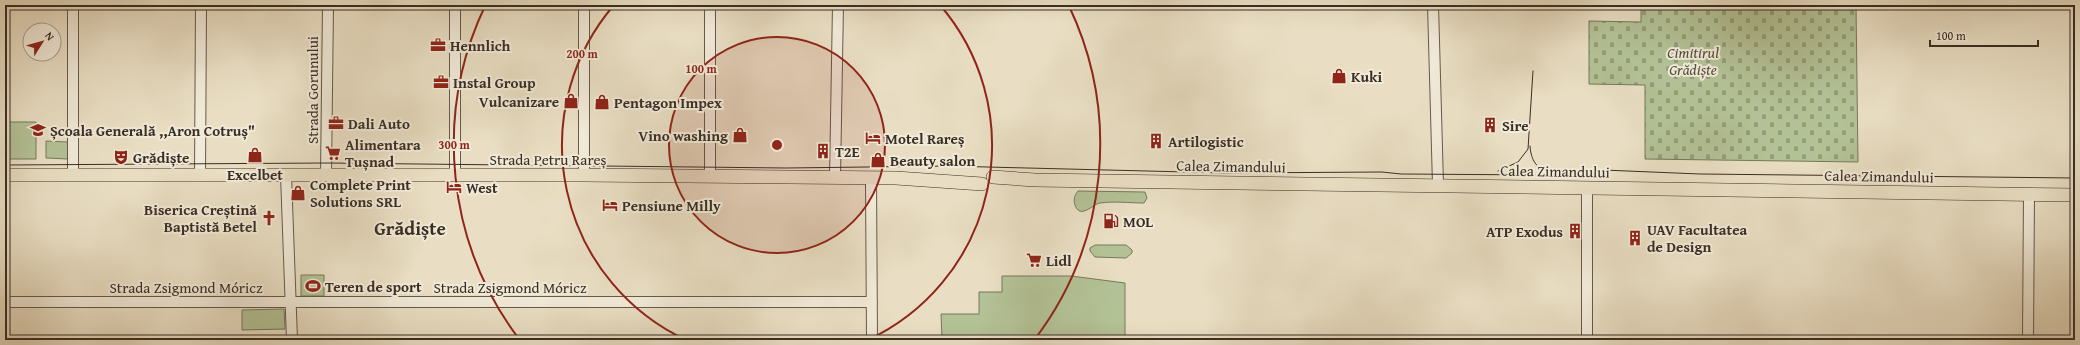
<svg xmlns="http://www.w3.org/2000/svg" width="2080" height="345" viewBox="0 0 2080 345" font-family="'Gentium Book Plus',serif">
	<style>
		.green { fill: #b3c296; stroke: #76785d }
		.cemetery { fill: url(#cemetery-stones); stroke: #76785d }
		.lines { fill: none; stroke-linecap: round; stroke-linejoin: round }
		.minor-casing { stroke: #655a4c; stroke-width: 12 }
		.major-casing { stroke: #392e24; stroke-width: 14 }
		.minor { stroke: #f1ead8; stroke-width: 10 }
		.major { stroke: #e9dec3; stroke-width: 13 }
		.tram { stroke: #392e24; stroke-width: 1 }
		.ring { fill: none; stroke: #8f2418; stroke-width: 2 }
		.labels { text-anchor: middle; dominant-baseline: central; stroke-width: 4; stroke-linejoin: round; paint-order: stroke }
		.poi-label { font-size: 15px; font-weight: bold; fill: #392e24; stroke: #f1ead8; text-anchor: start }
		.park-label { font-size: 15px; font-style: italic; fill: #514c3b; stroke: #f1ead8 }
		.street-label { font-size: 15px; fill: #392e24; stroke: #f1ead8 }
		.district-label { font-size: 19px; font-weight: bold; fill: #392e24; stroke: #f1ead8 }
		.centre { fill: #8f2418; stroke: #f1ead8; stroke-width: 2 }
		.ring-label { font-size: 12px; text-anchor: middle; font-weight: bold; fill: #8f2418; stroke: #f1ead8; stroke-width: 4; stroke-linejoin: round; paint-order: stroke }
	</style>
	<defs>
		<pattern id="cemetery-stones" width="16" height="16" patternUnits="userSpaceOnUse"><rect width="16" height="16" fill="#b3c296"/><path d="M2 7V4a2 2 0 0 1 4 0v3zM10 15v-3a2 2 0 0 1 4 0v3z" fill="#939e7a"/></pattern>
	</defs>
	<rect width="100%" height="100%" fill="#e9dec3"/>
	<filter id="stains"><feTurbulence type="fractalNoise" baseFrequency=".005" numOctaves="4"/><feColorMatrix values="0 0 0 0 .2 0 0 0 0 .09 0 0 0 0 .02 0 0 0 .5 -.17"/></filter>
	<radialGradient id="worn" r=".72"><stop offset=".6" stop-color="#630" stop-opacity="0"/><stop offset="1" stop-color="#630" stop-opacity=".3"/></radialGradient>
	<!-- green -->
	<path class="green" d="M9 122H36V159H9Z
		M46 141 68 142V159L46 158Z
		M1078 191 1145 192 1147 198 1144 203C1130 203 1114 201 1100 203 1093 204 1080 220 1075 205 1073 199 1075 195 1078 191Z
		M1095 245H1126L1132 250V253L1126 258 1095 257 1090 251V248Z
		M301 275H324V296H301Z
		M1002 276H1071L1125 283V340H942L941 314H979V292H1002Z
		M284 309 285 329 242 330V310Z"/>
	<!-- cemetery -->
	<path class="cemetery" d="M1641 5H1856L1858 162 1645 159V85L1589 84V21L1641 22Z"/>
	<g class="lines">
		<!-- minor casing -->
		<g class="minor-casing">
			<path id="minor" d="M73 5V175
				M584 5V175
				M1433 5 1438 185
				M286 175 292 340
				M326 175 328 5
				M455 175V5
				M200 176 201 5
				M710 177V5
				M835 177 838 5
				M871 178 872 340
				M1587 187V340
				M5 302H872
				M2028 340 2029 194"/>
		</g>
		<!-- major casing -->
		<g class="major-casing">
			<path id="major" d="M5 175H584L896 178 982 184
				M993 177 1035 180 2075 195"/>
		</g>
		<!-- minor -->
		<use href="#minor" class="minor"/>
		<!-- major -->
		<use href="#major" class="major"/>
		<!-- tram -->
		<path class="tram" d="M1530 146C1531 160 1536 169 1551 173
			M5 165 327 163 786 168 947 166 1227 173 1382 172 1401 174 1544 175 1603 170 1700 174 2075 178
			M1498 171 1518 162 1528 149 1533 71"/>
	</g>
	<!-- distance rings -->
	<circle cx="777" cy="145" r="108" fill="#8f2418" fill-opacity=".12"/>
	<g class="ring">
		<circle cx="777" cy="145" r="108"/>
		<path d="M686 340A215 215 0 0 1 614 5M940 5A215 215 0 0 1 868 340"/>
		<path d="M519 339A323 323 0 0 1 485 6M1069 6A323 323 0 0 1 1035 339"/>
	</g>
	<!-- icons -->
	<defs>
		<g id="office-bare" transform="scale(1.2)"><path d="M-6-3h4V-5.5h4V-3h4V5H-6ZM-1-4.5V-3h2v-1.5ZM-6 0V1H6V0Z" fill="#8f2418" stroke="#f1ead8" stroke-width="2.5" paint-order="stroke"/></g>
		<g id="shop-bare" transform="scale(1.2)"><path d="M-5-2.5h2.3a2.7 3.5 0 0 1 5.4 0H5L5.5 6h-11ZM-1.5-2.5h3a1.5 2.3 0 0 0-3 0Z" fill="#8f2418" stroke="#f1ead8" stroke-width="2.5" paint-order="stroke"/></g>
		<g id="building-bare" transform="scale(1.2)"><path d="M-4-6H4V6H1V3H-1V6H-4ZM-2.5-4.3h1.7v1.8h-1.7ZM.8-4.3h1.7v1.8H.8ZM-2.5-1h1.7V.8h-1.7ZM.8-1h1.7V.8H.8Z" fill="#8f2418" stroke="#f1ead8" stroke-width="2.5" paint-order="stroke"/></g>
		<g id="school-bare" transform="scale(1.2)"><path d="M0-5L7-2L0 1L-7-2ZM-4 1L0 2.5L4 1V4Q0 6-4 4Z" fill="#8f2418" stroke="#f1ead8" stroke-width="2.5" paint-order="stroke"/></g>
		<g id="hotel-bare" transform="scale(1.2)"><path d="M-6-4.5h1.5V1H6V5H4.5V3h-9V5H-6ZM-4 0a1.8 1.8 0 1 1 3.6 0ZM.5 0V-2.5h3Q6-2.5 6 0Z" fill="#8f2418" stroke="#f1ead8" stroke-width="2.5" paint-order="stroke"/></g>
		<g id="supermarket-bare" transform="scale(1.2)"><path d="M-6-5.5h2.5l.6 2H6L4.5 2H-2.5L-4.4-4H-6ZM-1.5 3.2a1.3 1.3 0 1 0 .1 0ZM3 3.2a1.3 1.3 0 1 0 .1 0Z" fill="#8f2418" stroke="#f1ead8" stroke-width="2.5" paint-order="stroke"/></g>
		<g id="theatre-bare" transform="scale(1.2)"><path d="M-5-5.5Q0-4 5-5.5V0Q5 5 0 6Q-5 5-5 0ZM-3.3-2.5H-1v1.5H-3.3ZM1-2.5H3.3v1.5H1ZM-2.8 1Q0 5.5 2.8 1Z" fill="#8f2418" stroke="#f1ead8" stroke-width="2.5" paint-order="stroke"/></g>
		<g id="church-bare" transform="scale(1.2)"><path d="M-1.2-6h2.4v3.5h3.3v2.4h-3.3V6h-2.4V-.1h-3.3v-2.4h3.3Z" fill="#8f2418" stroke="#f1ead8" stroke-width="2.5" paint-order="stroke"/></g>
		<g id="fuel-bare" transform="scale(1.2)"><path d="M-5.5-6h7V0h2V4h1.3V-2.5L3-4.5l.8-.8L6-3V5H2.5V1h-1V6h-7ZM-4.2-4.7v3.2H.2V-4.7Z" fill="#8f2418" stroke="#f1ead8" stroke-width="2.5" paint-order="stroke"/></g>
		<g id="stadium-bare" transform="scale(1.2)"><path d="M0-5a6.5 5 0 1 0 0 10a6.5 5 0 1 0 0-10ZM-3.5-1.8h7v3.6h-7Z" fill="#8f2418" stroke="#f1ead8" stroke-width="2.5" paint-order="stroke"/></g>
	</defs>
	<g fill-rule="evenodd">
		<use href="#office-bare" x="438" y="45"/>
		<use href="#shop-bare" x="1339" y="76"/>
		<use href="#office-bare" x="441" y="82"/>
		<use href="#shop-bare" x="571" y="101"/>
		<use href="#shop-bare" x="602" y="102"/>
		<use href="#office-bare" x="336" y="123"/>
		<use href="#building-bare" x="1490" y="125"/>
		<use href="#school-bare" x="38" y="130"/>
		<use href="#shop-bare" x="740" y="135"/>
		<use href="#hotel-bare" x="873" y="138"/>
		<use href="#building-bare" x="1156" y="141"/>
		<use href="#building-bare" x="823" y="151"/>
		<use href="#supermarket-bare" x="333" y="153"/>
		<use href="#shop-bare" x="255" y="155"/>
		<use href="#theatre-bare" x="121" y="157"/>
		<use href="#shop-bare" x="878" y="160"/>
		<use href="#hotel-bare" x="454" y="187"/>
		<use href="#shop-bare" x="298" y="193"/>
		<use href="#hotel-bare" x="610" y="205"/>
		<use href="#church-bare" x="269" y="218"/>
		<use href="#fuel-bare" x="1111" y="221"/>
		<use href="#building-bare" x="1575" y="231"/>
		<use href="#building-bare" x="1635" y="238"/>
		<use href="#supermarket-bare" x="1034" y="260"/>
		<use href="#stadium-bare" x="313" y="286"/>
	</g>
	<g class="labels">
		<!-- poi labels -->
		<g class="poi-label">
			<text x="450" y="45">Hennlich</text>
			<text x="1351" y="76">Kuki</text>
			<text x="453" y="82">Instal Group</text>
			<text x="559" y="101" text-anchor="end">Vulcanizare</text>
			<text x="614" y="102">Pentagon Impex</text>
			<text x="348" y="123">Dali Auto</text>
			<text x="1502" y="125">Sire</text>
			<text x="50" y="130">Școala Generală ,,Aron Cotruș"</text>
			<text x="728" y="135" text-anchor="end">Vino washing</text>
			<text x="885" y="138">Motel Rareș</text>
			<text x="1168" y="141">Artilogistic</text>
			<text x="345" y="144">Alimentara<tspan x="345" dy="17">Tușnad</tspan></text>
			<text x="835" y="151">T2E</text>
			<text x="133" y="157">Grădiște</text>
			<text x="890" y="160">Beauty salon</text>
			<text x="255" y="174" text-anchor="middle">Excelbet</text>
			<text x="310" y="184">Complete Print<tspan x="310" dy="17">Solutions SRL</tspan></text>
			<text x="466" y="187">West</text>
			<text x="622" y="205">Pensiune Milly</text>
			<text x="257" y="209" text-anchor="end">Biserica Creștină<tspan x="257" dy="17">Baptistă Betel</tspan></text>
			<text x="1123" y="221">MOL</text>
			<text x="1647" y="229">UAV Facultatea<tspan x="1647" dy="17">de Design</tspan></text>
			<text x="1563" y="231" text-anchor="end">ATP Exodus</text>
			<text x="1046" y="260">Lidl</text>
			<text x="325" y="286">Teren de sport</text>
		</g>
		<!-- park labels -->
		<g class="park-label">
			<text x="1693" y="52">Cimitirul<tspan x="1693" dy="17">Grădiște</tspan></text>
		</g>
		<!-- street labels -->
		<g class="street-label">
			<text transform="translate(312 90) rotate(-90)">Strada Gorunului</text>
			<text x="548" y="159">Strada Petru Rareș</text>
			<text transform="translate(1231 166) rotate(1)">Calea Zimandului</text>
			<text transform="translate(1555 171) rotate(1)">Calea Zimandului</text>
			<text transform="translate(1879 176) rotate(1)">Calea Zimandului</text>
			<text x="186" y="287">Strada Zsigmond Móricz</text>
			<text x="510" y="287">Strada Zsigmond Móricz</text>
		</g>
		<!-- district labels -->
		<g class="district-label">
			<text x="410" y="228">Grădiște</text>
		</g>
	</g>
	<circle cx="777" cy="145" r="6" class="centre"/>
	<g class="ring-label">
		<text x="582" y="58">200 m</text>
		<text x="701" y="73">100 m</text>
		<text x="454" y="149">300 m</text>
	</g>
	<!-- margin -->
	<rect width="2080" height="345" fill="none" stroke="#e9dec3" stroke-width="20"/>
	<rect x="6" y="6" width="2068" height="333" fill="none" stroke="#392e24" stroke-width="2"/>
	<rect x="10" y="10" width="2060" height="325" fill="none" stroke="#392e24"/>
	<!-- north arrow -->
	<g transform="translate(42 42) rotate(53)"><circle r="19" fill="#f1ead8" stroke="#a79f90"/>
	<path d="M0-3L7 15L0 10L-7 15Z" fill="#8f2418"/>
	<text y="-6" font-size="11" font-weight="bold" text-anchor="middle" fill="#392e24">N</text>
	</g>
	<!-- scale -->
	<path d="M1930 40v6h108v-6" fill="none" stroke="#392e24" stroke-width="2"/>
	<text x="1936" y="40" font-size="12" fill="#392e24" stroke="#f1ead8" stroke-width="3" paint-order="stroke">100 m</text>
	<rect width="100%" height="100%" filter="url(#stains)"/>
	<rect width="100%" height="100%" fill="url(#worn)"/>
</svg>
